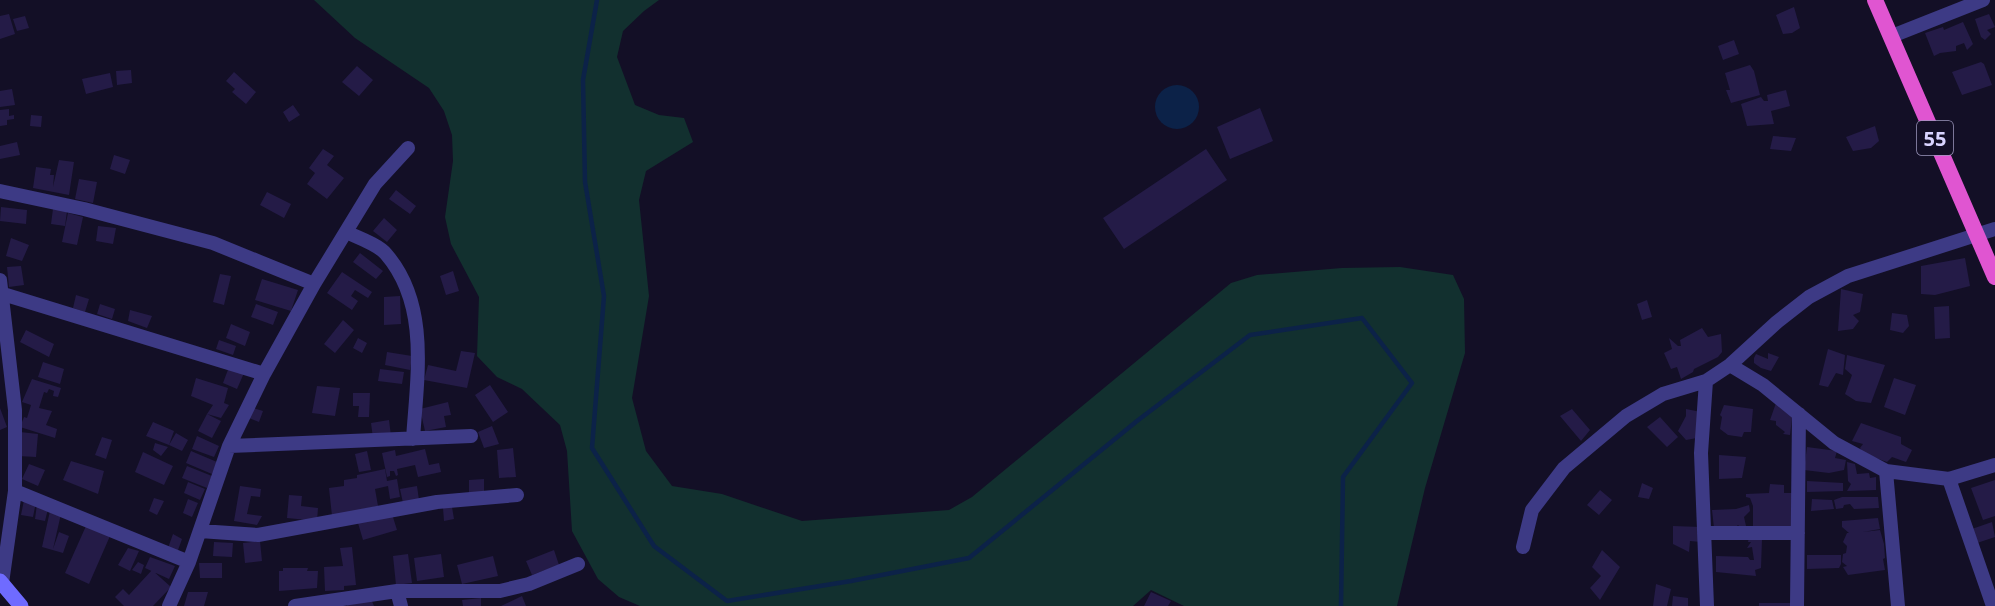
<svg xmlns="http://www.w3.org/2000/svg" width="1995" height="606" viewBox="0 0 1995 606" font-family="'Open Sans',sans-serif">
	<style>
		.green { fill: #12302f }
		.water { fill: #0c2248 }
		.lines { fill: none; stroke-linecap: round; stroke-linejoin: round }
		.stream { stroke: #0c2248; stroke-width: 4.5 }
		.building { fill: #241b47 }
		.minor { stroke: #3d3a85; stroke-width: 14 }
		.secondary { stroke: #6f6bff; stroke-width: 15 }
		.trunk { stroke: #e055d1; stroke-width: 16 }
		.labels { text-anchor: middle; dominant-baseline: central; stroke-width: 5; stroke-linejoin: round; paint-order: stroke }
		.shield { fill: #130f26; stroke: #9e99be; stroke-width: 1.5 }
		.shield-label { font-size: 20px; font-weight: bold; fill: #d9d4ff }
	</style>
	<rect width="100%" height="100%" fill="#130f26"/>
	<!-- green -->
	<path class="green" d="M314 0H659L644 11 623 31 617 57 635 105 659 115 684 118 693 142 646 171 639 200 649 296 632 398 646 451 672 486 722 494 802 521 949 510 972 497 1231 283 1257 275 1342 268 1400 267 1453 275 1464 299 1465 353 1425 488 1397 606H1184L1151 590 1133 606H640L619 597 598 579 572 531 567 451 560 425 522 389 497 377 477 356 479 297 451 244 445 217 453 161 452 135 444 111 429 88 355 38Z"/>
	<!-- water -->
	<path class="water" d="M1155 107a22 22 0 1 1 44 0a22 22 0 1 1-44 0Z"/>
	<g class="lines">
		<!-- stream -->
		<path class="stream" d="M597 0 583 80 585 182 604 296 592 448 654 546 727 601 851 581 969 558 1137 421 1250 335 1362 318 1412 383 1343 477 1341 606"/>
	</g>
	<!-- building -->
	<path class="building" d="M1794 7 1800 28 1792 33 1783 34 1776 15Z
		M9 14 15 34 0 39V16Z
		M1989 14 1995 27 1987 30 1991 34 1985 40 1981 37 1975 19Z
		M25 16 29 28 17 31 13 19Z
		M1963 22 1973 44 1967 50 1964 43 1956 46V51L1940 53 1934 56 1925 33 1943 27 1944 30Z
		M1734 40 1739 54 1723 60 1718 46Z
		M1981 62 1984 64 1992 85 1962 95 1952 72Z
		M1750 65 1754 71 1760 95 1731 103 1726 90H1730L1725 73Z
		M357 66 373 80 359 96 342 82Z
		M131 70 132 83 117 85 116 71Z
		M234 72 256 92 246 104 232 92 235 89 226 81Z
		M110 73 113 87 86 94 82 79Z
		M12 89 15 105 0 107V91Z
		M1786 90 1790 106 1771 111 1774 124 1747 126 1741 104 1761 97 1764 101H1768L1767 95Z
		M293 105 300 115 289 122 283 112Z
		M1260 108 1273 141 1230 159 1217 127Z
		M9 109V116L14 115V119L7 120V125L0 126V110Z
		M31 115 42 116 41 127 30 126Z
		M1875 126 1879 141 1871 148 1853 151 1846 137Z
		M1773 136 1796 138 1791 151 1770 149Z
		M17 142 20 155 0 159V146Z
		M323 149 334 156 327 165 344 178 327 199 307 184 315 173 309 168Z
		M1206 149 1227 180 1124 249 1103 218Z
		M114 155 130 160 125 174 110 169Z
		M59 160 74 162 69 195 33 188 36 167 51 169 50 175H54L53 187Z
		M79 179 97 182 93 203 75 199Z
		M396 190 416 206 410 214 389 199Z
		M267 192 291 204 284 218 260 205Z
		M1 207 27 210 26 224 0 221Z
		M53 209 67 211 65 226 51 224Z
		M68 213 83 217 77 245 62 242Z
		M384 218 397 230 387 242 373 231Z
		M98 226 116 228 113 244 96 241Z
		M11 238 29 245 22 261 6 256Z
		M360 253 383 271 376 279 353 262Z
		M1965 258 1970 286 1935 295 1921 294V266Z
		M21 266 24 285 9 287 7 267Z
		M453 271 459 291 446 295 440 276Z
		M342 272 372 292 368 298 355 290 351 296 358 301 352 310 327 293Z
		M220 274 231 276 224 305 213 302Z
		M262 279 298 290 291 311 255 300Z
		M1841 289 1863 294 1860 312 1853 315 1859 321 1853 329 1838 331Z
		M76 295 89 299 85 312 73 308Z
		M400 296 401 324 384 325V297Z
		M1647 300 1652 317 1642 320 1637 304Z
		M100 304 115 309 112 319 97 314Z
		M256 304 278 312 273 325 251 317Z
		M1949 306 1950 338 1935 339 1934 307Z
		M130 310 152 316 147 328 128 321Z
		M1892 313 1907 315 1909 326 1903 333 1890 330Z
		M343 320 354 330 335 353 324 344Z
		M231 324 250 332 245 346 226 338Z
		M1702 328 1708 337 1721 334 1722 352 1718 357 1694 369 1693 372 1681 379 1677 367 1671 369 1664 353 1672 349 1669 338 1678 346H1681L1680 340Z
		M26 330 54 344 49 357 20 342Z
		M358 338 367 343 362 353 353 348Z
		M219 340 236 346 233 355 216 349Z
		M1828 349 1845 355 1843 375 1836 373 1828 387 1819 385Z
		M461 351 475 353 467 388 424 380 428 365 456 371Z
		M387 352 412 356 410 370 385 365Z
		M1768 353 1779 357 1771 371 1761 368 1754 363V358L1756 354 1768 359Z
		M1847 355 1885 365 1871 403 1856 401 1845 394 1852 375 1845 369Z
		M43 362 64 369 60 384 38 377Z
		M229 367 244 373 237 389 223 383Z
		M380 369 404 372 402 384 378 381Z
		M196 378 228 388 224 403 229 405 221 418 207 414 213 405 191 396Z
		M1894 378 1916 385 1905 415 1884 407Z
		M32 379 61 388 58 397 53 396 54 391 49 389 47 393 44 392 39 408 52 411 46 425 57 429 55 438 20 427 24 417 27 418 31 405 22 402Z
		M490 385 508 412 493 422 475 395Z
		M317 386 340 388 335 416 312 413Z
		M353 393H370L369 417H358L359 406H353Z
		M448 402 451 415 444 416 446 427 425 431 420 409Z
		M1776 403 1793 411 1790 435 1783 434 1785 432 1776 425V421L1770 420Z
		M1724 405 1753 409 1751 432H1744L1742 437 1728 435 1720 429 1722 417 1720 415Z
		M250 407 263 411 259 422 246 417Z
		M0 408 7 427 0 430Z
		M1572 409 1590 430 1581 441 1560 416Z
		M1686 409 1701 412 1697 438 1686 440 1678 431 1686 416Z
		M207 414 221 421 212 438 198 431Z
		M1660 417 1678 437 1667 447 1647 427Z
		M389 420 391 436 373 438 371 423Z
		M153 422 174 431 169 445 146 436Z
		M1861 423 1901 437V444L1912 450 1906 462 1892 457 1887 462 1864 454 1860 448 1863 444 1852 441Z
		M492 426 499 444 484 448 478 432Z
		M20 432 38 434 36 457 18 456Z
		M176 433 188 440 182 451 169 445Z
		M197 436 219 446 214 457 192 449Z
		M102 437 112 440 106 459 95 455Z
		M155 443 168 447 161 456 153 450Z
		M1807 447 1837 451 1835 458 1846 460 1844 470 1829 473 1804 470Z
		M513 448 516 477 499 478 497 450Z
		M425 449 429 465 439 463 441 472 418 477 415 465 397 469 398 475 396 476 394 471H390V476L387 477 382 453 395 450 396 456Z
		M191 451 217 462 212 474 186 463Z
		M367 451 371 470 359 472 355 454Z
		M143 452 173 466 164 485 135 472Z
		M1719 455 1746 457 1742 478 1719 479Z
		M71 461 104 471 98 494 63 480Z
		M1847 462 1855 464 1857 474 1869 473 1870 478 1876 477V490L1847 491 1851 484 1848 481Z
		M29 464 45 470 38 486 22 479Z
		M187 466 212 476 207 488 182 478Z
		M385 469 387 481 397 479 400 497 390 499 388 486 375 489 378 506 364 509V512L332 516 329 488 344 486V480L357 478V475Z
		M484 479V496H469V480Z
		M1995 480V516L1983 520 1971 488Z
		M1807 481 1843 483V491L1807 492Z
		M188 482 205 489 200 500 184 493Z
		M1642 483 1653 488 1649 499 1638 497Z
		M1770 484 1784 485V493H1793V528H1753V506L1750 498 1746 497V494L1769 493Z
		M240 486 261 489 260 497 251 496 247 514 262 516 257 525 234 521Z
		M417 486 419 500 403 503 400 489Z
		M1600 490 1612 500 1599 515 1587 505Z
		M289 495 302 496 301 506 318 508 317 521 287 518Z
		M1842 497H1878L1879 508 1854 509 1850 504 1844 505 1843 508 1836 509 1834 500Z
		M154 498 164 501 157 515 149 511Z
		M188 499 198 503 192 517 183 513Z
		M1812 499 1832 500 1834 509 1811 511Z
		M24 500 36 502 33 517 21 515Z
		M37 504 48 509 45 521 35 519Z
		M1749 505 1750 511 1744 517 1746 526 1742 529 1738 525 1732 531 1714 528 1712 510 1736 509Z
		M452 507 454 519 444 521 443 508Z
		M50 511 61 514 53 549 59 532 69 536 63 553 42 547Z
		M392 514 397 530 363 540 358 523Z
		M1878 518 1880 529 1863 532 1880 530 1884 544 1885 558 1883 559 1885 570 1848 575 1843 567 1847 566 1842 562 1843 554 1846 553 1847 546 1843 542 1847 533H1849L1842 527V521Z
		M1992 522 1995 537 1974 544 1969 530Z
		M86 526 110 536 89 584 65 573Z
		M1673 526 1701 527V542L1690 541 1689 552 1673 544Z
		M173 534 182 539 177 553 168 548Z
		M1749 537 1762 539 1761 568 1755 570 1756 576 1716 572V556L1748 557 1750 560H1754L1752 547 1747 548 1751 542H1748Z
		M260 541 262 561 245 563 243 543Z
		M214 542 233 543 232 557 213 556Z
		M352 547 356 585 344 586V590L325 591 324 567 343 566 340 548Z
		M128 548 139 551 130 571 118 565Z
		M554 550 559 565 532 575 526 561Z
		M1602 550 1620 567 1600 600 1590 588 1601 576 1592 567Z
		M408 554 412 583 396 585 393 556Z
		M441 554 444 577 417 581 414 558Z
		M1807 555H1841V564L1839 568 1807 569Z
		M493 556 498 576 462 584 457 565Z
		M150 557 175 566 169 579 145 568Z
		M138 562 144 565 141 574 132 570Z
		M199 563H222V578H200Z
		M283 568H308L307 571H318L317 588 279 591V571H283Z
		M152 570 171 587 153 606H124L115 597 123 589 129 595Z
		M1656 584 1671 589 1667 606H1653Z
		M188 592H208L204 606H184Z
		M1151 592 1171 601 1168 606H1144Z
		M522 596 526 606H501Z
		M1673 596 1688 598V606H1672Z
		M481 598V606H463L462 600Z
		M371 599 374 606H347V605Z
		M1759 603H1792L1791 606H1759Z"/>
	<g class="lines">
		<!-- minor -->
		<path class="minor" d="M1892 36 1983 0
			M0 191 84 209 213 243 314 284
			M346 232C357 237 379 245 386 254 430 305 417 377 413 439
			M0 280 15 410V491L2 583
			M0 296 3 294 264 374
			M1730 365 1763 385 1834 443 1886 471 1949 479 1995 465
			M1706 381 1701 453 1707 606
			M229 446 471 436
			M1886 471 1898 606
			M1949 479 1993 606
			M15 491 189 562
			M200 531 258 535 437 502 517 495
			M1704 533H1798
			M1523 547 1532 510 1564 468 1626 416 1663 394 1706 381 1730 365 1777 322 1809 297 1848 276 1995 229
			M397 591 401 606
			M169 606 189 562 229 446 264 374 314 284 375 184 408 148
			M295 606 397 591H500L529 584 578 564
			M1797 606 1799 414"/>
		<!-- secondary -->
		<path class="secondary" d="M0 581 21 606"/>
		<!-- trunk -->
		<path class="trunk" d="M1875 0 1995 277"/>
	</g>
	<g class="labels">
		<!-- shield labels -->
		<rect class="shield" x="1917" y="121" width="36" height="34" rx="4.5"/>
		<g class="shield-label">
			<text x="1935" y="138">55</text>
		</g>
	</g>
</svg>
